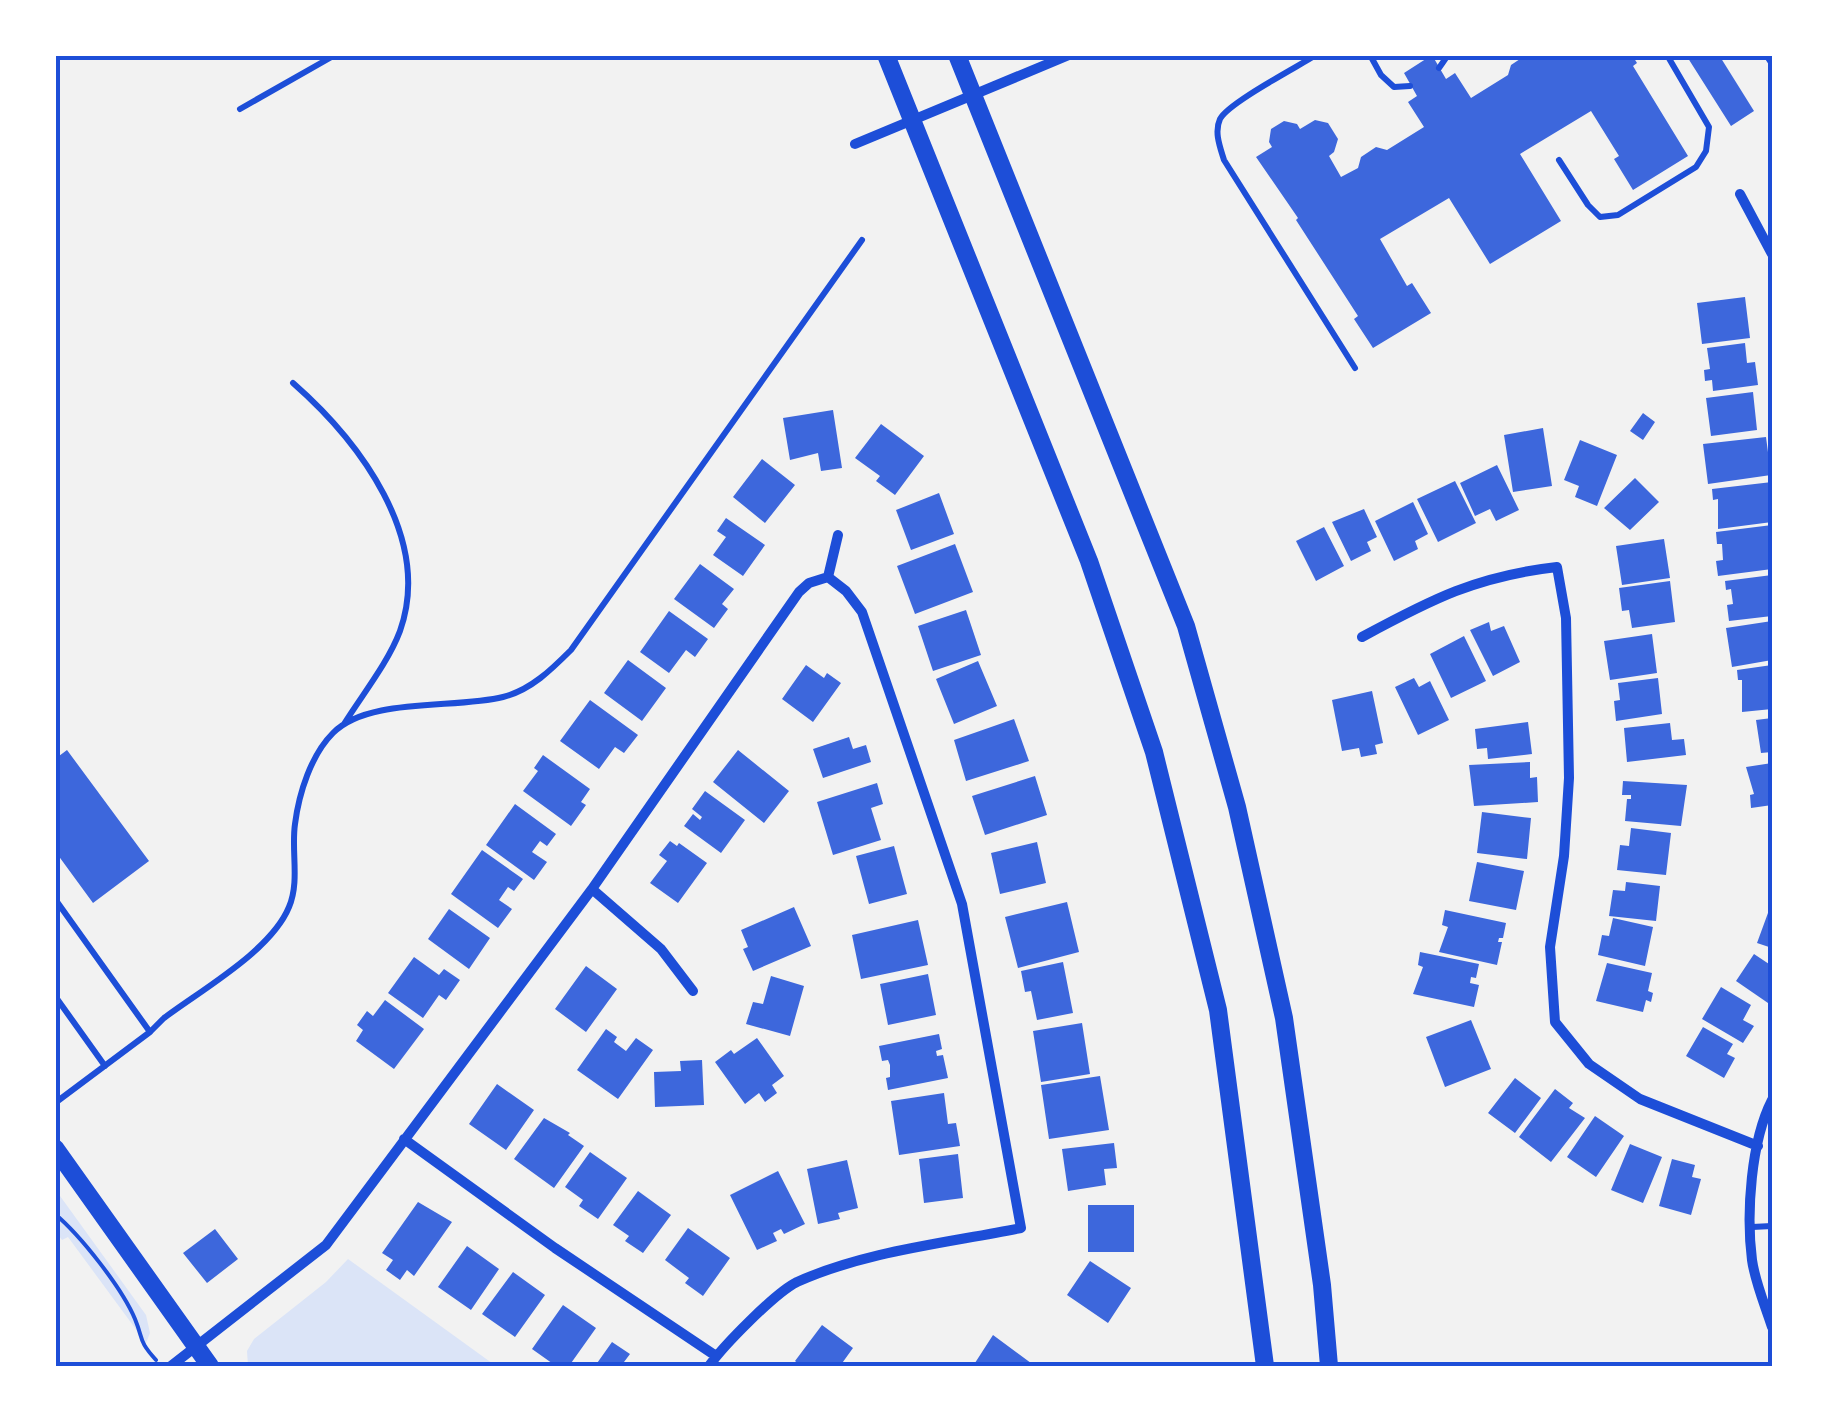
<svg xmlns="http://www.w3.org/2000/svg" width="1827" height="1421" viewBox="0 0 1827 1421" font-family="'Work Sans',sans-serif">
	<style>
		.green { fill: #dbe4f7 }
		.building { fill: #3d67dc }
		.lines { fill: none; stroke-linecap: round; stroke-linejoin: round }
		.path { stroke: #1d4ed8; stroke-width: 4 }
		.service { stroke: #1d4ed8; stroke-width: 6 }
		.minor { stroke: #1d4ed8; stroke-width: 10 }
		.tertiary { stroke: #1d4ed8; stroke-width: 18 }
		.secondary { stroke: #1d4ed8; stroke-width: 18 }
		.neatline { fill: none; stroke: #1d4ed8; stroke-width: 4 }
	</style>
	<rect width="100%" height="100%" fill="#f2f2f2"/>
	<!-- green -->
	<path class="green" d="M55 1189 146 1315 150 1333 146 1343 68 1237 62 1240 55 1231Z
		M348 1259 496 1366H248L247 1351 254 1339 326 1282Z"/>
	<!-- building -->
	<path class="building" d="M1432 55 1446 79 1455 73 1471 98 1508 75 1511 65 1526 55 1537 58 1542 55H1632L1637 63 1633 66 1688 156 1633 190 1614 159 1619 156 1591 111 1520 154 1561 221 1490 264 1449 198 1380 239 1407 286 1412 283 1431 313 1373 348 1354 319 1358 316 1296 220 1298 218 1256 157 1272 147 1269 142 1271 129 1284 121 1297 124 1300 129 1315 120 1328 123 1338 139 1334 152 1329 156 1341 177 1358 168 1361 157 1376 147 1387 150 1424 127 1408 102 1417 96 1404 73Z
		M1686 55H1719L1754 111 1731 126Z
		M1745 297 1750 338 1702 344 1697 303Z
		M1745 343 1747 363 1755 362 1758 385 1713 391 1712 380 1705 381 1704 370 1710 369 1707 348Z
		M1753 392 1757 430 1711 436 1706 398Z
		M833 410 842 468 821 471 818 453 790 460 783 418Z
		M1643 413 1655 422 1643 440 1630 431Z
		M881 424 924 456 895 495 876 481 880 476 855 458Z
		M1543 428 1552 486 1513 492 1504 435Z
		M1766 437 1771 475 1708 484 1703 444Z
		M1580 440 1617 455 1597 506 1575 497 1579 486 1564 480Z
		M762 459 795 485 765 523 733 497Z
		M1497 465 1519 510 1496 521 1490 509 1475 516 1460 483Z
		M1635 478 1659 502 1630 530 1604 508Z
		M1455 481 1476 523 1438 542 1417 499Z
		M1772 482V522L1718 529V499L1713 500 1712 489Z
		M939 493 954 534 911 550 896 510Z
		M1413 502 1428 534 1415 541 1418 549 1394 561 1375 521Z
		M1364 509 1377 537 1367 542 1371 551 1351 561 1332 522Z
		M726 518 765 545 743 576 713 555 726 537 717 531Z
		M1772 525V569L1718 576 1716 561 1723 560 1722 544H1717L1716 532Z
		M1324 527 1344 566 1316 581 1296 541Z
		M1664 539 1670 578 1622 585 1616 546Z
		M955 544 973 592 915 614 897 566Z
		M700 564 734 589 722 604 728 609 714 628 674 599Z
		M1772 575V616L1729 621 1727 605 1733 604 1731 589 1726 590 1725 581Z
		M1670 581 1675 622 1632 628 1629 610 1622 611 1619 588Z
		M966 610 981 655 933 671 918 626Z
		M669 611 708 639 695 657 686 650 669 673 640 652Z
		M1772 621V660L1732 667 1726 628Z
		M1489 622 1491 631 1504 626 1520 662 1493 676 1470 630Z
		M1652 634 1657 673 1610 680 1604 641Z
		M1464 636 1486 681 1451 698 1430 654Z
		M628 660 666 688 642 721 604 693Z
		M978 661 997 706 954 724 936 679Z
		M806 665 824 678 827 673 841 683 813 722 782 699Z
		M1772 665V709L1742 712V680H1738L1737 670Z
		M1414 678 1419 687 1430 681 1449 720 1418 735 1395 687Z
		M1658 678 1662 714 1616 721 1614 701 1620 700 1618 683Z
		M1372 691 1383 743 1375 745 1377 754 1361 757 1359 748 1342 751 1332 700Z
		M590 700 638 735 624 753 615 747 599 769 560 741Z
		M1772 718V752L1761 753 1756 720Z
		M1014 719 1029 761 966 781 954 740Z
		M1528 722 1532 754 1488 759 1487 748 1477 749 1475 729Z
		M1670 723 1672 740 1684 739 1686 755 1627 762 1624 728Z
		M849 737 853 749 866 745 871 762 823 778 813 749Z
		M67 750 149 861 93 903 55 851V759Z
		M738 750 789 791 764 823 713 782Z
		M543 755 590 789 581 802 586 805 571 826 523 791 538 771 534 768Z
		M1530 762V778L1537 777 1538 802 1474 806 1469 765Z
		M1772 763V805L1751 808 1750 795 1754 794 1746 767Z
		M1035 776 1047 815 985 835 972 796Z
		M1623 781 1687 785 1681 826 1625 821 1627 799H1631V795H1622Z
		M877 783 883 804 871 808 881 840 833 855 817 802Z
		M705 791 745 820 721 853 684 826 693 814 700 820 702 817 692 809Z
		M515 804 556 834 547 846 540 841 532 852 547 862 534 880 486 845Z
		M1482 812 1531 818 1527 859 1477 853Z
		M1631 828 1671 833 1666 875 1617 870 1620 845 1629 846Z
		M670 841 677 846 679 843 707 863 678 903 650 883 667 861 659 855Z
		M1037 842 1046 883 1000 894 991 853Z
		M894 846 907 894 869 904 856 856Z
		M482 850 523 879 514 891 508 887 499 900 512 909 498 928 451 894Z
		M1477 862 1524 871 1516 910 1469 901Z
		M1626 882 1660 886 1656 921 1609 916 1613 890 1625 891Z
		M1067 902 1079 952 1018 968 1005 917Z
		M1772 902V948L1757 943Z
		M794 907 811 946 753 971 743 949 748 947 741 930Z
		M449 909 490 938 469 969 428 939Z
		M1445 910 1506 923 1503 938H1499L1498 942H1502L1497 965 1439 952 1448 927 1442 925Z
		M1613 918 1653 927 1645 966 1598 955 1602 935 1609 936Z
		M918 920 928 965 861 979 852 935Z
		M1420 952 1479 964 1476 978 1471 977 1470 983 1479 985 1474 1007 1413 994 1423 967 1418 965Z
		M1754 954 1772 966V998L1768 1003 1736 981Z
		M414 957 439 975 444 969 460 980 446 1000 439 995 423 1018 388 993Z
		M1063 962 1073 1013 1037 1020 1031 991 1025 992 1021 971Z
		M1607 963 1652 973 1648 991 1653 993 1651 1002 1646 1000 1643 1012 1596 1001Z
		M586 966 617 989 586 1032 555 1009Z
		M928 974 936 1015 888 1025 880 984Z
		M771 976 804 986 790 1036 746 1024 753 1002 763 1004Z
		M1721 987 1751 1005 1743 1020 1754 1026 1743 1043 1702 1019Z
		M385 1000 424 1029 394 1069 356 1041 363 1030 357 1025 367 1011 373 1016Z
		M1471 1020 1491 1069 1445 1087 1426 1037Z
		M1082 1023 1090 1074 1041 1082 1033 1031Z
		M1703 1027 1733 1044 1727 1054 1735 1058 1724 1078 1686 1056Z
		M606 1029 617 1037 614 1042 626 1051 636 1038 653 1050 618 1099 577 1070Z
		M939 1034 942 1049 936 1051 937 1056 943 1055 948 1078 888 1090 886 1078 890 1077V1065L888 1060 882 1061 879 1046Z
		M757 1038 784 1076 772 1085 777 1093 765 1102 759 1093 745 1104 715 1062 731 1050 734 1054Z
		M702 1060 704 1105 655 1107 654 1072 681 1071 680 1061Z
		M1100 1076 1109 1130 1049 1139 1041 1085Z
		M1515 1078 1541 1098 1515 1133 1488 1113Z
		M497 1084 534 1110 506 1150 469 1124Z
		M1555 1089 1573 1103 1569 1108 1585 1118 1551 1162 1519 1137Z
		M944 1093 948 1124 956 1123 960 1146 899 1155 891 1101Z
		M1595 1116 1624 1136 1596 1177 1567 1157Z
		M544 1118 570 1133 568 1135 584 1146 554 1188 514 1159Z
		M1114 1143 1117 1168 1104 1169 1106 1185 1068 1191 1062 1149Z
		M1630 1144 1662 1157 1643 1203 1611 1190Z
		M590 1152 627 1178 598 1219 579 1206 583 1200 565 1187Z
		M958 1154 963 1198 924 1203 919 1159Z
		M1672 1159 1695 1165 1692 1177 1701 1179 1691 1215 1659 1206Z
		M847 1160 858 1208 838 1213 840 1219 818 1224 807 1169Z
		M778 1171 805 1224 784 1234 781 1229 773 1233 777 1241 757 1250 730 1195Z
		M638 1191 671 1215 643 1253 625 1241 629 1236 613 1225Z
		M418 1202 452 1222 414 1276 407 1270 400 1280 386 1270 393 1260 382 1253Z
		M1088 1205H1134V1252H1088Z
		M688 1228 730 1258 703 1296 685 1283 689 1278 665 1260Z
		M215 1229 238 1259 207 1283 183 1253Z
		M467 1246 499 1269 471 1310 438 1287Z
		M1090 1261 1131 1288 1108 1323 1067 1295Z
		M513 1272 545 1295 515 1337 482 1314Z
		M563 1305 596 1328 569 1366H556L532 1349Z
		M822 1325 853 1348 840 1366H801L795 1361Z
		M993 1335 1035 1366H973Z
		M612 1342 630 1354 621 1366H595Z"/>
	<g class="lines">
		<!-- path -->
		<path class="path" d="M1765 55 1772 66
			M55 1214C81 1236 122 1288 135 1319 144 1341 138 1340 156 1360"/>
		<!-- service -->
		<path class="service" d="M1316 55C1297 67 1228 103 1220 119 1214 132 1220 147 1224 160L1355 368
			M1370 55 1381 75 1394 87 1410 86
			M1439 68 1448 55
			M240 109 335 55
			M1559 160 1588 205 1600 217 1618 215 1696 167 1706 151 1709 127 1667 55
			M293 383C359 441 433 538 400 631 388 663 362 695 344 724
			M55 899 150 1032 55 1103
			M55 996 105 1066
			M150 1032 164 1018C201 990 271 951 289 907 300 881 291 851 295 824 299 793 311 755 333 733 368 697 456 709 503 697 531 690 552 669 571 650L862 240
			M1752 1227 1772 1226"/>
		<!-- minor -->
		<path class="minor" d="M855 144 1069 55
			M1740 194 1772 254
			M828 577 838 535
			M1362 637C1432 599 1477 576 1557 567L1566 618 1569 778 1564 856 1550 947 1555 1022 1589 1064 1640 1099 1758 1146
			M592 889 661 949 693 991
			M1772 1100C1751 1141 1746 1213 1752 1260 1755 1282 1765 1305 1772 1327
			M404 1139 555 1248 716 1356
			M171 1366 326 1245 592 889 799 592 809 583 828 577
			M709 1366C724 1345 775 1293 797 1282 866 1251 947 1243 1021 1228L962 904 862 612 846 591 828 577"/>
		<!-- tertiary -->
		<path class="tertiary" d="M55 1148 210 1366"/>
		<!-- secondary -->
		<path class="secondary" d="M886 55 1089 561 1154 752 1218 1010 1265 1366
			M957 55 1186 626 1237 807 1284 1018 1322 1285 1329 1366"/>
	</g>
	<!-- border -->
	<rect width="1827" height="1421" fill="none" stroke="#ffffff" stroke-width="115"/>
	<rect x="58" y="58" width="1712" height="1306" class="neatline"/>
</svg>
